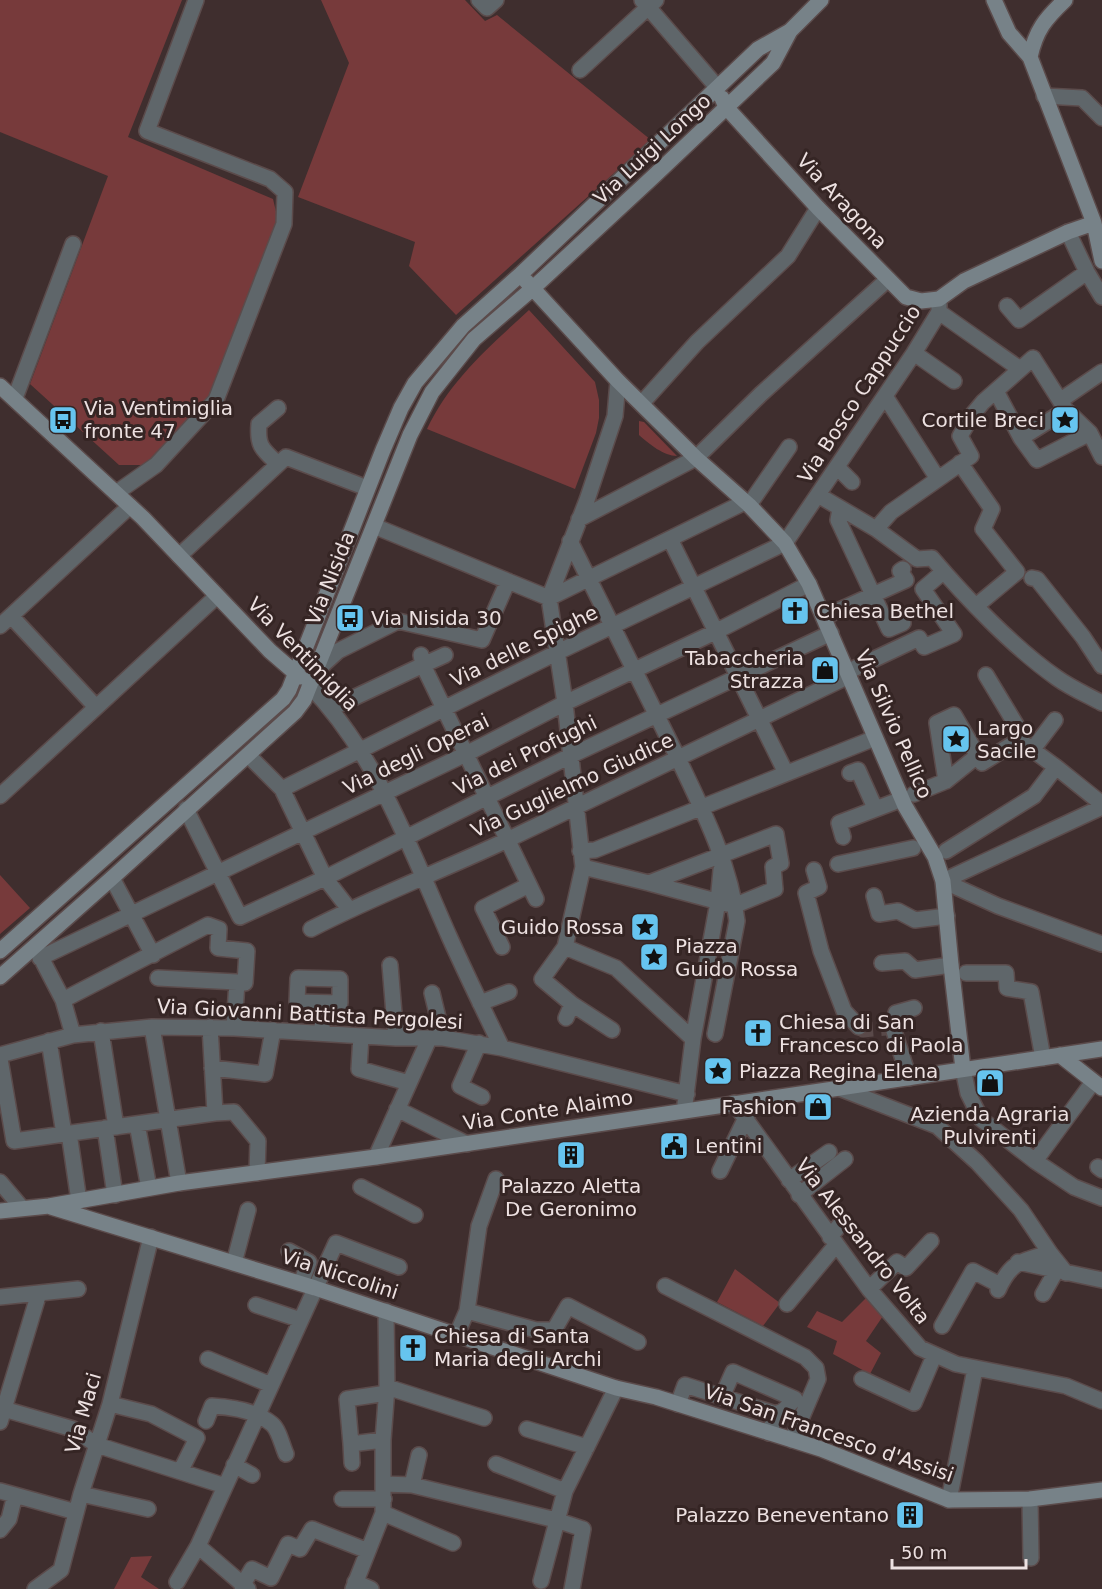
<svg xmlns="http://www.w3.org/2000/svg" width="1102" height="1589" viewBox="0 0 1102 1589" font-family="'DejaVu Sans',sans-serif">
	<style>
		.green { fill: #773a3b }
		.lines { fill: none; stroke-linecap: round; stroke-linejoin: round }
		.street-tunnel { stroke: #594949; stroke-width: 15; stroke-dasharray: 15 8; stroke-linecap: butt }
		.street-casing { stroke: #5b4b4b; stroke-width: 18 }
		.secondary-casing { stroke: #5b4b4b; stroke-width: 18 }
		.street { stroke: #5f666a; stroke-width: 15 }
		.secondary { stroke: #778288; stroke-width: 15 }
		.labels { text-anchor: middle; dominant-baseline: central; stroke-width: 6; stroke-linejoin: round; paint-order: stroke }
		.street-label { font-size: 20px; fill: #ede1e1; stroke: #352524 }
		.poi-label { font-size: 20px; fill: #ede1e1; stroke: #352524; text-anchor: start }
	</style>
	<rect width="100%" height="100%" fill="#3f2e2e"/>
	<!-- green -->
	<path class="green" d="M0 0H182L128 137 273 199 279 224 210 397 144 465H119L30 384 108 176 0 132Z
		M321 0H465L485 21 497 15 651 140 456 315 409 266 415 242 298 197 349 63Z
		M529 310 595 382 599 400V418L596 433 575 489 427 429C450 380 490 346 529 310Z
		M639 421 644 422 677 456C664 456 649 444 639 435Z
		M0 875 30 908 0 934Z
		M735 1269 780 1303 763 1326 717 1302Z
		M866 1298 883 1316 866 1341 881 1353 870 1374 833 1354 837 1341 807 1327 817 1311 842 1322Z
		M152 1556 141 1577 159 1589H114L131 1557Z"/>
	<g class="lines">
		<!-- street-tunnel -->
		<path class="street-tunnel" d="M859 1027 863 1030 886 1028"/>
		<!-- street casing -->
		<g class="street-casing">
			<path id="street" d="M479 0 487 8 496 0
				M642 0 717 87
				M580 70 656 0
				M1044 96 1082 98 1102 118
				M1068 232 1087 272 1102 297
				M1007 306 1019 320 1087 272
				M939 312 1020 369
				M914 353 954 381
				M996 391 1021 438 1037 460 1090 433
				M885 396 938 479
				M15 398 73 244
				M1061 400 1102 372
				M642 403 697 342 788 256 818 208
				M1021 438 1066 410
				M960 463 992 509 983 529 1017 572 976 606
				M278 464C262 449 257 446 259 424L278 408
				M837 467 852 482
				M116 493 156 465 216 400 284 224 285 192 270 179 147 131 196 0
				M818 495 876 529 917 559 932 558C966 598 1014 648 1057 678 1071 688 1087 695 1102 703
				M749 505 789 447
				M840 509 838 520 889 629 903 623
				M579 519 696 458 761 394 887 280
				M374 526 549 598 745 502
				M876 529 891 512 971 456 960 436 973 414 983 402 1033 358 1066 410 1090 433 1102 457
				M670 539 786 773
				M570 541C605 612 641 683 676 754 701 807 730 862 737 921L715 1034
				M179 556 286 457 367 488
				M1032 578 1037 579 1083 637 1102 666
				M11 616 96 707
				M824 617 906 580 900 571 903 569
				M0 626 130 506
				M421 655 423 665 445 655
				M316 671 338 651 398 621 482 640 508 581
				M847 672 919 638 924 647 954 634 923 589 943 572
				M986 675 1021 733 1019 740
				M309 685C377 755 410 848 449 936 466 974 484 1011 502 1048
				M332 708 423 665 536 899
				M1033 749 1055 720
				M248 755 282 789 325 878 349 909
				M850 773 858 770 875 808
				M946 781 937 723 954 715 982 763 1019 740 1056 767 1102 804
				M282 789 558 652 785 543 914 353 939 312V299
				M914 794 946 781 977 756
				M0 796 217 596
				M186 809 240 917 325 878 570 756 831 633
				M843 837 839 823 902 799
				M580 851 595 850 875 738
				M946 851 1034 796 1056 767
				M838 864 913 848
				M583 867 649 883 776 834 781 863 773 867 775 889 736 905
				M814 870 819 887 806 893 821 951 844 1011 859 1027
				M112 878 153 955
				M943 881 1102 807
				M943 881 998 906 1102 944
				M649 883 727 904
				M874 896 879 914 898 911 915 920 947 916
				M311 929C375 896 441 871 505 841 620 786 735 731 849 676
				M502 947 483 908 529 885
				M565 947 616 968 693 1039
				M37 950 63 1000 73 1035
				M40 958 466 754 565 703 715 632 809 584
				M882 963 905 961 915 970 951 965
				M390 965 396 1038
				M966 973H1006L1007 988 1031 992 1043 1058
				M158 978 237 982
				M298 978 340 979V1003L297 1002Z
				M432 993 443 1038
				M63 1000 208 925 219 929 218 948 247 951 245 983 237 982 234 1028
				M480 1003 509 992
				M572 1004 612 1030
				M566 1018 572 1004 542 979 565 947 583 867 565 703 549 598 587 500 615 416 618 381
				M152 1027 179 1183
				M210 1027 215 1113
				M101 1031 116 1127
				M322 1032 323 1003
				M361 1036 359 1069 409 1083
				M49 1041 64 1134
				M479 1043 460 1086 482 1097
				M0 1055 73 1035 152 1027 234 1028 396 1038H443L502 1048 687 1094
				M0 1059 14 1141 215 1113 234 1112 258 1141 257 1173
				M212 1068 265 1074 273 1030
				M963 1069 968 1093 981 1119 1035 1161 1074 1187 1102 1198
				M909 1078 893 1028 896 1013 914 1008
				M839 1088 937 1126 977 1162 1021 1210 1050 1253 1066 1273
				M734 1103 869 1289 920 1348 956 1364 1066 1386 1102 1401
				M685 1104 693 1039 718 902 721 870
				M397 1109 467 1144
				M137 1124 149 1188
				M105 1128 115 1195
				M69 1133 79 1201
				M376 1157 429 1039
				M1035 1161 1093 1082
				M1098 1167 1102 1170
				M720 1171 754 1101
				M789 1180 829 1152
				M0 1182 22 1208
				M361 1187 415 1215
				M799 1195 845 1159
				M830 1237 843 1221
				M289 1251 309 1262 301 1283
				M1018 1262 1102 1280
				M234 1263 248 1210
				M665 1286 805 1357 816 1368 818 1379 792 1440
				M869 1289 897 1262 906 1268 931 1241
				M998 1290C1011 1261 1022 1261 1050 1253
				M1043 1294 1056 1271
				M0 1297 78 1289
				M787 1304 836 1245
				M256 1305 301 1320
				M467 1311 536 1330H554L568 1306 638 1342
				M942 1326 973 1271 1000 1285
				M457 1334 467 1311 479 1226 496 1179
				M208 1359 271 1385
				M862 1379 914 1403 934 1356
				M387 1387 484 1418
				M722 1397 733 1372 795 1399 783 1411 776 1414
				M110 1404 151 1414 197 1438 181 1470
				M678 1404 685 1385 776 1414 769 1433
				M0 1408 73 1429 97 1445 225 1486
				M206 1421 212 1406C231 1407 257 1411 272 1424 279 1430 282 1445 286 1454
				M0 1422 39 1293
				M527 1429 587 1447
				M383 1440 351 1444 347 1399 387 1393
				M351 1444 352 1463
				M496 1464 565 1491
				M234 1465 252 1475
				M384 1484 412 1485 556 1520 583 1529
				M412 1485 419 1455
				M0 1491 76 1512
				M81 1494 148 1509
				M342 1499H384
				M1030 1499 1031 1558
				M949 1500 975 1369
				M383 1513 453 1543
				M0 1530 9 1519 15 1495
				M198 1546 248 1589
				M541 1581 565 1491 616 1388
				M177 1582 198 1546 336 1243 399 1267
				M355 1582 371 1589
				M242 1586 252 1569 271 1578 288 1544 300 1549 312 1529 368 1551
				M35 1589 61 1570 81 1494 110 1404 151 1237
				M353 1589 383 1513V1440L387 1387 386 1311
				M572 1589 583 1529"/>
		</g>
		<!-- secondary casing -->
		<g class="secondary-casing">
			<path id="secondary" d="M994 0 1009 33 1030 57 1094 223 1102 261
				M1030 57C1036 30 1045 19 1065 0
				M722 98 726 107 818 208 906 297 921 301 939 299 964 281 1068 232 1094 223
				M526 281 618 381 696 458 749 505 785 543 809 584 905 806 935 857 943 881 951 965 963 1069
				M0 386 143 518 270 651 300 677
				M0 951 283 699 289 690 383 450 401 408 415 383 463 326 521 274 758 49 790 31 821 0
				M0 977 112 878 295 712 304 700 410 435 432 392 474 339 532 289 655 175 773 63 790 31
				M1060 1055 1102 1088
				M51 1207 315 1288 616 1388 656 1397 821 1449 949 1500 1030 1499 1102 1490
				M0 1211 49 1206 179 1183 376 1157 1102 1049"/>
		</g>
		<!-- street -->
		<use href="#street" class="street"/>
		<!-- secondary -->
		<use href="#secondary" class="secondary"/>
	</g>
	<!-- icons -->
	<defs>
		<g id="bus-square" transform="scale(1.5)"><rect x="-9" y="-9" width="18" height="18" rx="4" fill="#66c4ef" stroke="#352524"/><path d="M-5-6H5V4H4V6H2V4H-2V6H-4V4H-5ZM-3.5-4V0h7V-4ZM-3.5 1.2v1.5H-2V1.2ZM2 1.2v1.5H3.5V1.2Z" fill="#111"/></g>
		<g id="sight-square" transform="scale(1.5)"><rect x="-9" y="-9" width="18" height="18" rx="4" fill="#66c4ef" stroke="#352524"/><path d="M0-6L1.8-2.2L6-1.7L2.9 1.2L3.7 5.4L0 3.3L-3.7 5.4L-2.9 1.2L-6-1.7L-1.8-2.2Z" fill="#111"/></g>
		<g id="church-square" transform="scale(1.5)"><rect x="-9" y="-9" width="18" height="18" rx="4" fill="#66c4ef" stroke="#352524"/><path d="M-1.2-6h2.4v3.5h3.3v2.4h-3.3V6h-2.4V-.1h-3.3v-2.4h3.3Z" fill="#111"/></g>
		<g id="shop-square" transform="scale(1.5)"><rect x="-9" y="-9" width="18" height="18" rx="4" fill="#66c4ef" stroke="#352524"/><path d="M-5-2.5h2.3a2.7 3.5 0 0 1 5.4 0H5L5.5 6h-11ZM-1.5-2.5h3a1.5 2.3 0 0 0-3 0Z" fill="#111"/></g>
		<g id="civic-square" transform="scale(1.5)"><rect x="-9" y="-9" width="18" height="18" rx="4" fill="#66c4ef" stroke="#352524"/><path d="M-.6-6.5H3V-4.5H.6V-3L4-1V1h2V6H-6V1h2V-1L-.6-3ZM-1.2 2.5V6h2.4V2.5Z" fill="#111"/></g>
		<g id="building-square" transform="scale(1.5)"><rect x="-9" y="-9" width="18" height="18" rx="4" fill="#66c4ef" stroke="#352524"/><path d="M-4-6H4V6H1V3H-1V6H-4ZM-2.5-4.3h1.7v1.8h-1.7ZM.8-4.3h1.7v1.8H.8ZM-2.5-1h1.7V.8h-1.7ZM.8-1h1.7V.8H.8Z" fill="#111"/></g>
	</defs>
	<g fill-rule="evenodd">
		<use href="#bus-square" x="63" y="420"/>
		<use href="#sight-square" x="1065" y="420"/>
		<use href="#church-square" x="795" y="611"/>
		<use href="#bus-square" x="350" y="618"/>
		<use href="#shop-square" x="825" y="670"/>
		<use href="#sight-square" x="956" y="739"/>
		<use href="#sight-square" x="645" y="927"/>
		<use href="#sight-square" x="654" y="957"/>
		<use href="#church-square" x="758" y="1033"/>
		<use href="#sight-square" x="718" y="1071"/>
		<use href="#shop-square" x="990" y="1083"/>
		<use href="#shop-square" x="818" y="1107"/>
		<use href="#civic-square" x="674" y="1146"/>
		<use href="#building-square" x="571" y="1155"/>
		<use href="#church-square" x="413" y="1348"/>
		<use href="#building-square" x="910" y="1515"/>
	</g>
	<g class="labels">
		<!-- street labels -->
		<g class="street-label">
			<text transform="translate(652 149) rotate(-43)">Via Luigi Longo</text>
			<text transform="translate(842 201) rotate(47)">Via Aragona</text>
			<text transform="translate(859 394) rotate(-57)">Via Bosco Cappuccio</text>
			<text transform="translate(330 578) rotate(-68)">Via Nisida</text>
			<text transform="translate(524 646) rotate(-26)">Via delle Spighe</text>
			<text transform="translate(303 654) rotate(46)">Via Ventimiglia</text>
			<text transform="translate(894 724) rotate(66)">Via Silvio Pellico</text>
			<text transform="translate(416 754) rotate(-26)">Via degli Operai</text>
			<text transform="translate(525 755) rotate(-26)">Via dei Profughi</text>
			<text transform="translate(572 785) rotate(-25)">Via Guglielmo Giudice</text>
			<text transform="translate(310 1014) rotate(3)">Via Giovanni Battista Pergolesi</text>
			<text transform="translate(548 1110) rotate(-9)">Via Conte Alaimo</text>
			<text transform="translate(863 1241) rotate(52)">Via Alessandro Volta</text>
			<text transform="translate(340 1274) rotate(18)">Via Niccolini</text>
			<text transform="translate(83 1413) rotate(-74)">Via Maci</text>
			<text transform="translate(829 1433) rotate(19)">Via San Francesco d'Assisi</text>
		</g>
		<!-- poi labels -->
		<g class="poi-label">
			<text x="84" y="408">Via Ventimiglia<tspan x="84" dy="23">fronte 47</tspan></text>
			<text x="1044" y="420" text-anchor="end">Cortile Breci</text>
			<text x="816" y="611">Chiesa Bethel</text>
			<text x="371" y="618">Via Nisida 30</text>
			<text x="804" y="658" text-anchor="end">Tabaccheria<tspan x="804" dy="23">Strazza</tspan></text>
			<text x="977" y="728">Largo<tspan x="977" dy="23">Sacile</tspan></text>
			<text x="624" y="927" text-anchor="end">Guido Rossa</text>
			<text x="675" y="946">Piazza<tspan x="675" dy="23">Guido Rossa</tspan></text>
			<text x="779" y="1022">Chiesa di San<tspan x="779" dy="23">Francesco di Paola</tspan></text>
			<text x="739" y="1071">Piazza Regina Elena</text>
			<text x="797" y="1107" text-anchor="end">Fashion</text>
			<text x="990" y="1114" text-anchor="middle">Azienda Agraria<tspan x="990" dy="23">Pulvirenti</tspan></text>
			<text x="695" y="1146">Lentini</text>
			<text x="571" y="1186" text-anchor="middle">Palazzo Aletta<tspan x="571" dy="23">De Geronimo</tspan></text>
			<text x="434" y="1336">Chiesa di Santa<tspan x="434" dy="23">Maria degli Archi</tspan></text>
			<text x="889" y="1515" text-anchor="end">Palazzo Beneventano</text>
		</g>
	</g>
	<!-- scale -->
	<path d="M892 1559v9h134v-9" fill="none" stroke="#ede1e1" stroke-width="3"/>
	<text x="901" y="1559" font-size="18" fill="#ede1e1" stroke="#352524" stroke-width="4.5" paint-order="stroke">50 m</text>
</svg>
